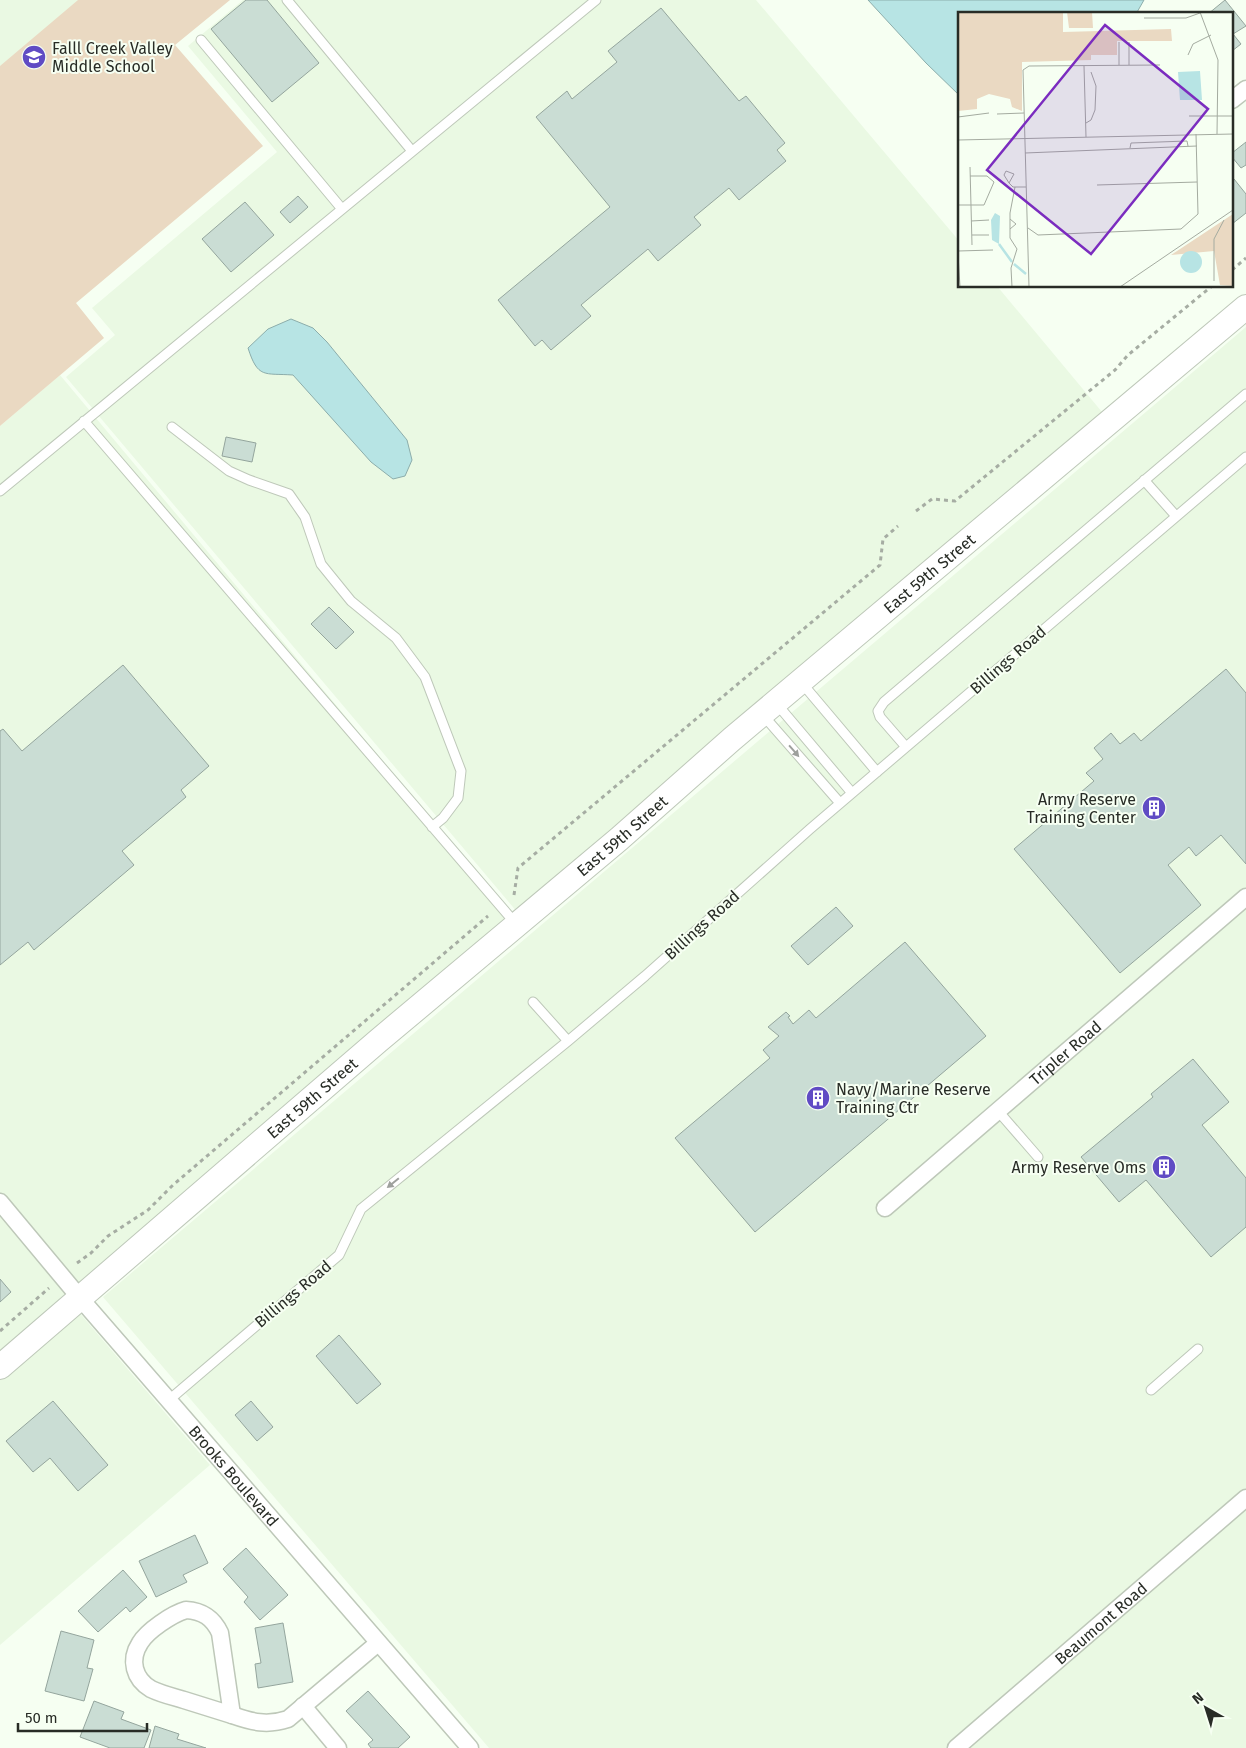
<svg xmlns="http://www.w3.org/2000/svg" width="1246" height="1748" viewBox="0 0 1246 1748" font-family="'Fira Sans',sans-serif">
	<style>
		.built { fill: #eaf9e3 }
		.green { fill: #ead9c2 }
		.water { fill: #b7e4e4; stroke: #8cadab }
		.building { fill: #caddd4; stroke: #94a59d }
		.lines { fill: none; stroke-linecap: round; stroke-linejoin: round }
		.lane-casing { stroke: #bec8b9; stroke-width: 11 }
		.street-casing { stroke: #bec8b9; stroke-width: 19 }
		.secondary-casing { stroke: #bec8b9; stroke-width: 26 }
		.path { stroke: #a6ada3; stroke-width: 3; stroke-dasharray: 4 4; stroke-linecap: butt }
		.lane { stroke: #fff; stroke-width: 9 }
		.street { stroke: #fff; stroke-width: 16 }
		.secondary { stroke: #fff; stroke-width: 24 }
		.oneway { fill: #9ea09d }
		.labels { text-anchor: middle; dominant-baseline: central; stroke-width: 4; stroke-linejoin: round; paint-order: stroke }
		.poi-label { font-size: 16px; fill: #282c26; stroke: #f6fff2; text-anchor: start }
		.street-label { font-size: 16px; fill: #282c26; stroke: #f6fff2 }
		.inset-river { fill: none; stroke: #b7e4e4; stroke-width: 2.5 }
		.inset-road { fill: none; stroke: #a4aba0; stroke-width: 1 }
		.view { fill: #7b2cbf; fill-opacity: 0.15; stroke: #7b2cbf; stroke-width: 2.5 }
		.inset-edge { fill: none; stroke: #282c26; stroke-width: 2.5 }
	</style>
	<rect width="100%" height="100%" fill="#f6fff2"/>
	<!-- built -->
	<path class="built" d="M0 0H136L0 115Z
		M243 0H756L960 242V286H997L1107 418 518 913 66 377 115 335 92 308 277 152 188 46Z
		M1246 327V1748H489L103 1297Z
		M60 375 514 918 0 1353V426Z
		M77 1310 210 1465 0 1645V1378Z"/>
	<!-- green -->
	<path class="green" d="M78 0H230L175 45 263 146 76 303 104 338 0 426V66Z"/>
	<!-- water -->
	<path class="water" d="M868 0H1144L1136 14H960V96L926 63Z
		M291 319 313 328 327 342 407 440 412 460 405 476 393 479 371 462 293 375C264 373 258 379 248 348L268 329Z"/>
	<!-- building -->
	<path class="building" d="M246 0H267L319 63 272 102 211 29Z
		M1225 0 1246 26 1233 34 1241 44 1232 51V14H1208Z
		M661 8 739 101 746 96 785 143 777 150 786 161 739 200 729 188 694 217 701 225 658 261 648 249 581 305 591 316 551 350 542 340 535 346 498 300 610 207 536 117 567 91 572 99 617 62 608 51Z
		M1246 142V165L1241 168 1232 157V153Z
		M1234 179 1246 194V213L1232 224V180Z
		M298 196 308 207 290 223 280 212Z
		M245 202 274 235 231 272 202 239Z
		M226 437 256 443 252 462 222 456Z
		M329 607 354 632 336 649 311 624Z
		M123 665 209 766 181 790 186 797 122 851 134 865 34 950 28 942 0 965V731L3 729 22 751Z
		M1226 669 1246 693V864L1221 835 1196 856 1189 847 1168 865 1201 905 1120 973 1014 849 1094 781 1086 773 1103 759 1094 748 1111 733 1120 744 1134 733 1141 741Z
		M836 907 853 926 808 965 791 946Z
		M905 942 986 1036 755 1232 675 1138 770 1058 763 1050 779 1036 768 1027 786 1012 790 1016 788 1017 793 1024 809 1010 816 1018Z
		M1193 1059 1229 1102 1202 1125 1246 1178V1227L1211 1257 1146 1180 1119 1202 1081 1157 1153 1097 1151 1094Z
		M0 1279 11 1292 0 1302Z
		M339 1335 381 1384 357 1404 316 1356Z
		M53 1401 108 1465 78 1491 50 1458 33 1472 6 1441Z
		M251 1401 273 1427 257 1441 235 1415Z
		M195 1535 208 1563 183 1575 187 1582 156 1597 139 1561Z
		M246 1548 288 1595 260 1620 244 1602 248 1597 223 1569Z
		M123 1570 147 1597 130 1612 126 1607 98 1632 78 1611Z
		M283 1623 293 1682 258 1688 255 1664 261 1663 255 1628Z
		M61 1631 94 1640 87 1668 93 1669 84 1701 45 1691Z
		M368 1691 410 1737 398 1748H371L368 1744 373 1740 346 1711Z
		M94 1701 124 1712 121 1719 151 1730 144 1748H110L80 1737Z
		M155 1726 179 1734 177 1739 206 1748H149Z"/>
	<g class="lines">
		<!-- lane casing -->
		<g class="lane-casing">
			<path id="lane" d="M287 0 412 151
				M201 40 342 209
				M84 421 516 924
				M172 427 229 471 249 480 289 494 305 517 321 564 351 601 396 638 425 677 461 771 458 798 443 818 432 827
				M1144 480 1176 516
				M0 491 596 0
				M801 682 877 772
				M776 703 852 793
				M762 714 840 803
				M906 747 880 717 878 711 884 702 1246 394
				M533 1002 568 1041
				M998 1111 1038 1157
				M1151 1390 1198 1349
				M169 1400 339 1255 361 1209 568 1041 645 976 810 829 1246 457"/>
		</g>
		<!-- street casing -->
		<g class="street-casing">
			<g id="street">
				<path d="M1232 100 1246 89"/>
				<path id="s1" d="M0 1202 80 1298 470 1748"/>
				<path id="s2" d="M885 1208 1246 897"/>
				<path d="M186 1610C203 1611 213 1618 220 1633L232 1715C216 1710 200 1705 184 1700 174 1697 161 1694 151 1689 134 1679 129 1660 140 1643 147 1631 172 1614 186 1610Z"/>
				<path d="M303 1706 338 1748"/>
				<path d="M232 1715C252 1722 267 1726 288 1719L378 1643"/>
				<path id="s3" d="M956 1748 1246 1498"/>
			</g>
		</g>
		<!-- secondary casing -->
		<g class="secondary-casing">
			<g id="secondary">
				<path id="s4" d="M0 1367 378 1041 619 839 732 739 1246 307"/>
			</g>
		</g>
		<!-- path -->
		<path class="path" d="M1232 270 1246 258
			M916 511 932 499 955 501 1115 370 1128 355 1212 286
			M514 895 518 868 880 565 883 539 898 526
			M77 1263 91 1253 108 1236 148 1210 173 1185 488 916
			M0 1331 49 1288"/>
		<!-- lane -->
		<use href="#lane" class="lane"/>
		<!-- street -->
		<use href="#street" class="street"/>
		<!-- secondary -->
		<use href="#secondary" class="secondary"/>
	</g>
	<!-- one-way arrows -->
	<defs><path id="oneway-solid" d="M-6-.8H1V-3.2L6.5 0L1 3.2V.8H-6Z" transform="scale(1.25)"/></defs>
	<g class="oneway">
		<use href="#oneway-solid" transform="translate(794 751) rotate(49)"/>
		<use href="#oneway-solid" transform="translate(393 1183) rotate(141)"/>
	</g>
	<!-- icons -->
	<defs>
		<g id="school-disc" transform="scale(1.25)"><circle r="9.5" fill="#604bc4" stroke="#f6fff2"/><path d="M0-5L7-2L0 1L-7-2ZM-4 1L0 2.5L4 1V4Q0 6-4 4Z" fill="#fff"/></g>
		<g id="building-disc" transform="scale(1.25)"><circle r="9.5" fill="#604bc4" stroke="#f6fff2"/><path d="M-4-6H4V6H1V3H-1V6H-4ZM-2.5-4.3h1.7v1.8h-1.7ZM.8-4.3h1.7v1.8H.8ZM-2.5-1h1.7V.8h-1.7ZM.8-1h1.7V.8H.8Z" fill="#fff"/></g>
	</defs>
	<g fill-rule="evenodd">
		<use href="#school-disc" x="34" y="57"/>
		<use href="#building-disc" x="1154" y="808"/>
		<use href="#building-disc" x="818" y="1098"/>
		<use href="#building-disc" x="1164" y="1167"/>
	</g>
	<g class="labels">
		<!-- poi labels -->
		<g class="poi-label">
			<text x="52" y="48">Falll Creek Valley<tspan x="52" dy="18">Middle School</tspan></text>
			<text x="1136" y="799" text-anchor="end">Army Reserve<tspan x="1136" dy="18">Training Center</tspan></text>
			<text x="836" y="1089">Navy/Marine Reserve<tspan x="836" dy="18">Training Ctr</tspan></text>
			<text x="1146" y="1167" text-anchor="end">Army Reserve Oms</text>
		</g>
		<!-- street labels -->
		<g class="street-label">
			<text stroke="none"><textPath href="#s4" startOffset="1222">East 59th Street</textPath></text>
			<text transform="translate(1008 660) rotate(-41)">Billings Road</text>
			<text stroke="none"><textPath href="#s4" startOffset="818">East 59th Street</textPath></text>
			<text transform="translate(702 925) rotate(-42)">Billings Road</text>
			<text stroke="none"><textPath href="#s2" startOffset="238">Tripler Road</textPath></text>
			<text stroke="none"><textPath href="#s4" startOffset="412">East 59th Street</textPath></text>
			<text transform="translate(293 1294) rotate(-40)">Billings Road</text>
			<text stroke="none"><textPath href="#s1" startOffset="360">Brooks Boulevard</textPath></text>
			<text stroke="none"><textPath href="#s3" startOffset="191">Beaumont Road</textPath></text>
		</g>
	</g>
	<!-- overview -->
	<g transform="translate(958 12)">
		<rect width="275" height="275" fill="#f6fff2"/>
		<path d="M0 0H105V20L213 17 214 29H159V43H133V48L64 50V99L54 95 52 87 31 82 19 87V97L0 99ZM109 0H134L135 16H111ZM275 202V274L262 273 256 239 213 243Z" fill="#ead9c2"/>
		<path d="M242 59 244 88H222L220 60ZM37 201 42 204 41 232 34 228 33 208ZM222 250a11 11 0 1 1 22 0a11 11 0 1 1-22 0Z" fill="#b7e4e4"/>
		<path class="inset-river" d="M41 232 54 250M56 252 68 262"/>
		<path class="inset-road" d="M242 0 260 48 259 122M186 6H228L242 1M161 30V53M171 30V53M230 43 235 32 253 23M126 54 128 125M39 102 66 101M231 104H275M0 105 31 101M128 111 133 108 137 98 138 74 133 60M0 128 275 122M172 136 173 131 229 129 230 134M67 141 239 134M12 155 14 233M48 159 56 162 51 171 46 163ZM51 171 55 175H68M139 173 239 170M0 193H26L36 170 29 164H12M52 207 58 212 52 217M13 209 31 208M70 216 80 223 223 217 240 202 238 122M14 223H31M0 239 35 238M0 242 2 275M256 269V227L266 208M54 275 53 256 59 237 52 226V201L57 175M71 275 65 58 71 54 202 53M162 275 275 198"/>
		<path class="view" d="M147 13 250 97 133 242 29 158Z"/>
		<rect width="275" height="275" class="inset-edge"/>
	</g>
	<!-- north arrow -->
	<g transform="translate(1206 1708) rotate(321)" stroke="#f6fff2" stroke-width="4" paint-order="stroke">
	<path d="M0-4L9 19L0 12L-9 19Z" fill="#282c26"/>
	<text y="-8" font-size="14" font-weight="bold" text-anchor="middle" fill="#282c26">N</text>
	</g>
	<!-- scale -->
	<path d="M18 1723v8h129v-8" fill="none" stroke="#282c26" stroke-width="2.5"/>
	<text x="25" y="1723" font-size="15" fill="#282c26" stroke="#f6fff2" stroke-width="4" paint-order="stroke">50 m</text>
</svg>
